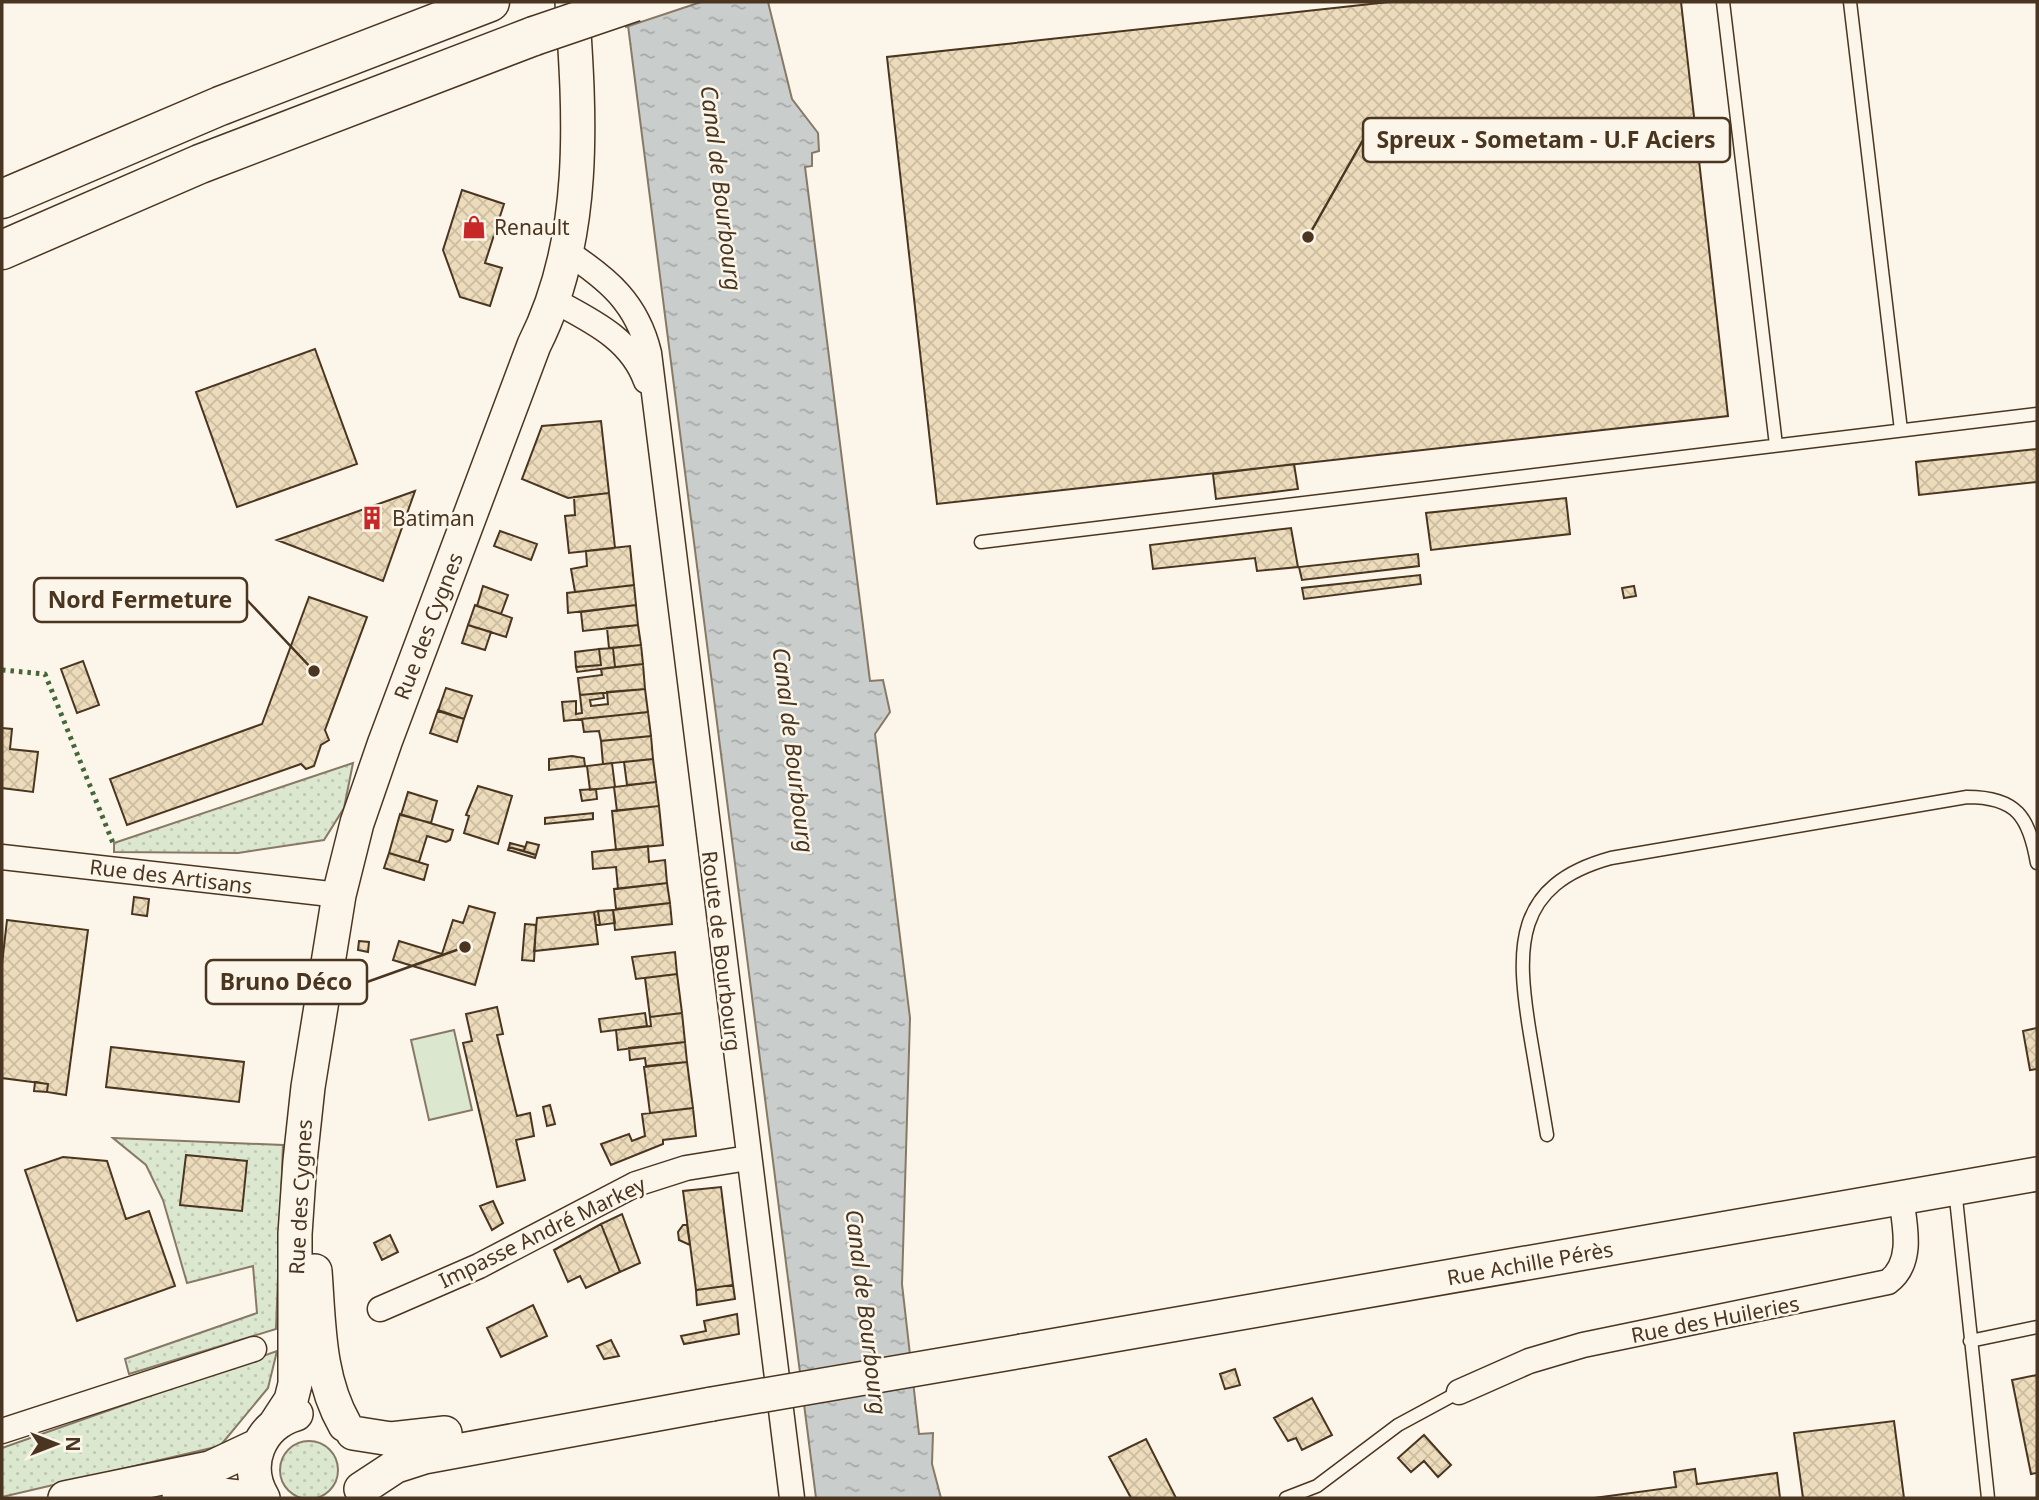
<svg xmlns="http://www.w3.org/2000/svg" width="2039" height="1500" viewBox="0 0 2039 1500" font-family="'Noto Sans',sans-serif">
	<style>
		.grass { fill: url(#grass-dots); stroke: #887966; stroke-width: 2 }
		.park { fill: #dce7d0; stroke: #887966; stroke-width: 2 }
		.water { fill: url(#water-ripples); stroke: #887966; stroke-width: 2 }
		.pier { fill: #fbf6e9; stroke: #887966; stroke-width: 2 }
		.building { fill: url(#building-cross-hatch); stroke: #4a3520; stroke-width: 2 }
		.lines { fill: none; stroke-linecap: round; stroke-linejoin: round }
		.lane-casing { stroke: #4a3520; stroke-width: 15 }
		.street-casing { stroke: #4a3520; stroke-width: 27 }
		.secondary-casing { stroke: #4a3520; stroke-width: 36 }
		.highway-casing { stroke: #4a3520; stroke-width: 41 }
		.lane { stroke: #fbf6e9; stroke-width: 12 }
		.street { stroke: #fbf6e9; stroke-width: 24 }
		.secondary { stroke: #fbf6e9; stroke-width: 33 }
		.highway { stroke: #fbf6e9; stroke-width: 38 }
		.secondary-bridge-casing { stroke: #4a3520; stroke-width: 36; stroke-linecap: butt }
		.highway-bridge-casing { stroke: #4a3520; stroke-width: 41; stroke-linecap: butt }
		.secondary-bridge { stroke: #fbf6e9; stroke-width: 33 }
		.highway-bridge { stroke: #fbf6e9; stroke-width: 38 }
		.hedge { stroke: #436837; stroke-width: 5; stroke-dasharray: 3.5 5; stroke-linecap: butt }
		.labels { text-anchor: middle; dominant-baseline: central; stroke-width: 5; stroke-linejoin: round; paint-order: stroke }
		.poi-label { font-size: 21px; fill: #4a3520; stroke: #fbf6e9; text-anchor: start }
		.street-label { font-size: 21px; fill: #4a3520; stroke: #fbf6e9 }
		.water-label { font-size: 23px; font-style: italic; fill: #4a3520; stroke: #fbf6e9 }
		.leader { fill: none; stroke: #4a3520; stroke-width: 2.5 }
		.callout-dot { fill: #4a3520; stroke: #fbf6e9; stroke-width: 2.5 }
		.callout { fill: #fbf6e9; stroke: #4a3520; stroke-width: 2.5 }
		.callout-label { font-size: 23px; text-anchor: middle; font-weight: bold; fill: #4a3520 }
	</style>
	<defs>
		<pattern id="grass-dots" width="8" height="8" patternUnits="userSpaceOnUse" patternTransform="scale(1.75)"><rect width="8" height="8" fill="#dce7d0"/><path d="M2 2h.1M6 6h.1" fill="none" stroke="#bec7b2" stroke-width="1.8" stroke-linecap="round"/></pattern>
		<pattern id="water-ripples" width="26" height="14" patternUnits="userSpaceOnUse" patternTransform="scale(1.75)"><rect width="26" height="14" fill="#c9cecd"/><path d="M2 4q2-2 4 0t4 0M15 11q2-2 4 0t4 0" fill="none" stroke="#a5a8a6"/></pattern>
		<pattern id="building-cross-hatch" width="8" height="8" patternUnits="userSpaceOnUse" patternTransform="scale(1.75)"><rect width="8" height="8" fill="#ecdcbc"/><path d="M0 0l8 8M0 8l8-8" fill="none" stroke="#ccbda1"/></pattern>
	</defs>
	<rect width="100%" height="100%" fill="#fbf6e9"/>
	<!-- grass -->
	<path class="grass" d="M353 763 344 808 324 840 238 853 114 852V843Z
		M113 1138 283 1145 276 1329 129 1374 125 1359 257 1313 253 1266 187 1283 163 1200 146 1165Z
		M277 1351 268 1388 220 1446 2 1497V1448Z
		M280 1470a29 29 0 1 1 58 0a29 29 0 1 1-58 0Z"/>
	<!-- park -->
	<path class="park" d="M454 1030 472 1110 429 1120 411 1040Z"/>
	<!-- water -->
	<path class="water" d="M625 2H768L792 99 818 133 819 151 812 153V166L805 167 870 681 883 680 890 712 875 734 910 1018 902 1284 919 1434 933 1433 932 1464 941 1498H816Z"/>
	<!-- pier -->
	<path class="pier" d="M622 2H701L626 27Z"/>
	<!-- building -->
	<path class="building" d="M1389 2H1681L1728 416 937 504 887 57Z
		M462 190 504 204 485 263 502 268 490 306 460 297 443 250Z
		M315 349 357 464 237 507 196 392Z
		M601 421 609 493 568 498 522 479 542 426Z
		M2037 449V482L1919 495 1916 462Z
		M1294 464 1298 489 1216 499 1213 474Z
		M415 491 383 581 277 540Z
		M609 493 615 548 569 553 565 516 575 515 574 497Z
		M1566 498 1570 534 1431 550 1426 513Z
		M1291 528 1298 567 1257 571 1255 558 1153 569 1150 545Z
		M500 531 537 544 531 560 494 546Z
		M630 546 634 585 575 592 571 569 587 566 586 551Z
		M1418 554 1419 566 1302 580 1299 567Z
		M1420 575 1421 584 1304 599 1302 588Z
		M634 585 636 605 568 613 567 593Z
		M483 586 508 595 501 614 477 606Z
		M1634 586 1636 596 1624 598 1622 588Z
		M309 597 367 617 325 730 329 740 321 745 314 766 306 769 301 764 127 825 110 779 262 724Z
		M475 605 512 618 506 637 468 625Z
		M636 605 638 625 583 631 581 612Z
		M468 625 491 632 485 650 462 643Z
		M638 625 641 645 609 648 607 628Z
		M641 645 643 664 615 667 613 648Z
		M613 648 615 667 577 672 576 667 601 665 599 649Z
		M599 649 601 665 576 667 575 652Z
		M83 661 99 705 77 713 61 669Z
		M643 664 645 689 580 695 578 678 602 675 601 669Z
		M446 688 472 696 464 719 438 711Z
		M645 689 648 712 564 721 562 702 576 701V714L582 713 580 695 603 693 604 698 590 700 591 706 608 704 607 692Z
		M438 710 464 719 457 742 430 733Z
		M648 712 651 736 601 741 599 731 584 732 582 719Z
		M2 728 12 729 10 749 38 752 33 792 2 788Z
		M651 736 653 759 603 764 601 741Z
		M572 756 584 758 585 766 549 770V759Z
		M653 759 656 782 627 785 624 762Z
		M612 763 615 787 590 790 587 766Z
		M656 782 659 806 617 811 614 787Z
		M478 786 512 796 498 844 464 833 469 816 466 815Z
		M596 789 597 799 582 801 580 790Z
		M408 792 437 801 431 823 401 815Z
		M659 806 663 845 616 850 612 811Z
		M593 813V819L545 824V818Z
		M400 814 453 830 450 840 446 842 427 836 419 862 389 853Z
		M527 842 539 845 536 855 524 851Z
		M510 843 525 847 524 851 509 847Z
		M648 846 649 862 665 860 667 883 618 889 616 867 593 869 592 852Z
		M509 847 536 855 535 858 508 850Z
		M389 853 428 865 424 880 384 868Z
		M667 883 670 903 616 909 614 889Z
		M134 897 149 899 147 916 132 914Z
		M670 903 672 924 615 930 613 910Z
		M469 906 495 913 475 985 393 960 399 941 442 954 453 920 463 923Z
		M613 910 615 923 600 925 598 911Z
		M598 911 600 925H596L594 912Z
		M594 912 598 944 534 951 537 918Z
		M7 920 88 930 66 1095 47 1092 48 1084 2 1078V964Z
		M525 924 536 925 534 961 522 960Z
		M359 941 369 942 368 952 358 950Z
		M675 952 677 974 636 979 632 957Z
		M677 974 682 1013 650 1017 645 978Z
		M497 1007 503 1034 497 1035 517 1116 530 1113 534 1136 516 1140 525 1180 497 1187 463 1043 472 1041 466 1014Z
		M645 1013 647 1026 601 1032 599 1019Z
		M682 1013 685 1042 618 1050 616 1030 651 1026 650 1017Z
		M2037 1028V1069L2030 1070 2023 1031Z
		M685 1042 687 1062 646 1066 645 1058 630 1060 629 1048Z
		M111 1047 244 1062 239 1102 106 1087Z
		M687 1062 693 1108 650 1113 644 1067Z
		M35 1082 48 1084 47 1092 34 1091Z
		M550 1105 555 1124 547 1126 543 1107Z
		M693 1108 696 1136 663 1140V1144L611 1165 601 1144 629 1134 632 1141 645 1136 642 1114Z
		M186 1155 247 1161 242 1211 180 1205Z
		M63 1157 107 1161 126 1219 149 1211 175 1286 77 1321 25 1170Z
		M721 1187 733 1285 696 1290 683 1191Z
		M493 1201 503 1223 492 1230 480 1206Z
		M622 1214 640 1263 620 1272 601 1224Z
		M601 1224 620 1272 586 1288 580 1276 568 1282 554 1250Z
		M683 1225H687L690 1245 679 1240 678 1232Z
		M390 1235 398 1252 382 1260 374 1243Z
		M733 1285 735 1299 697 1305 696 1290Z
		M533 1305 547 1336 501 1357 487 1328Z
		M737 1314 739 1334 684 1344 681 1336 706 1331 704 1321Z
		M611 1340 619 1356 604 1359 597 1346Z
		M1235 1369 1240 1385 1225 1389 1220 1374Z
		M2037 1375V1473L2031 1474 2012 1380Z
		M1312 1398 1332 1435 1302 1450 1296 1438 1288 1441 1274 1418Z
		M1894 1421 1904 1498H1803L1794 1433Z
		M1424 1435 1451 1465 1438 1477 1424 1461 1411 1472 1398 1458Z
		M1146 1439 1176 1498H1131L1109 1457Z
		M1695 1469 1697 1484 1777 1473 1780 1498H1594L1676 1487 1674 1472Z"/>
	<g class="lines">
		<!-- lane casing -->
		<g class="lane-casing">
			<path id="lane" d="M1723 2 1776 445
				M1850 2 1901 430
				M981 542 2037 414
				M1547 1135C1541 1101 1536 1068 1530 1034 1516 948 1513 885 1611 858L1967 797C2017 797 2029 817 2037 863
				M1955 1189 1988 1498
				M1970 1341 2037 1327
				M1286 1498 1317 1486 1398 1425 1459 1392"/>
		</g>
		<!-- street casing -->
		<g class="street-casing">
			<path id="street" d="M567 252C608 279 637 303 649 353L792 1498
				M555 301C592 321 631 339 646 381
				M2 857 339 895
				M380 1309 479 1266 636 1184 686 1168 748 1158
				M1459 1392 1529 1361 1583 1345 1888 1282C1914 1263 1905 1226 1901 1198
				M2 1431 254 1349"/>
		</g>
		<!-- secondary casing -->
		<g class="secondary-casing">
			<path id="secondary" d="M315 1271C319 1324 318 1378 345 1425
				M1022 1351 2037 1174
				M276 1423 291 1400 295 1384V1234L300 1161 308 1087 339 895 357 823 385 742 534 345C588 238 580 118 572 2
				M353 1433 391 1439 445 1433
				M361 1489 396 1466 424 1457 712 1404
				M65 1498 210 1468 259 1445
				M179 1498 213 1494 247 1498
				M263 1498C243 1465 259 1425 296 1414"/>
		</g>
		<!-- highway casing -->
		<g class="highway-casing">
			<path id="highway" d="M2 199 220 106 490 2
				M2 250 200 164 534 36"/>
		</g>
		<!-- lane -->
		<use href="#lane" class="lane"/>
		<!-- street -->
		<use href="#street" class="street"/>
		<!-- secondary -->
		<use href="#secondary" class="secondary"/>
		<!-- highway -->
		<use href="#highway" class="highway"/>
		<!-- secondary-bridge casing -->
		<g class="secondary-bridge-casing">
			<path id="secondary-bridge" d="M712 1404 1022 1351"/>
		</g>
		<!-- highway-bridge casing -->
		<g class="highway-bridge-casing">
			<path id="highway-bridge" d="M534 36 634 2"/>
		</g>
		<!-- secondary-bridge -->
		<use href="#secondary-bridge" class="secondary-bridge"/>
		<!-- highway-bridge -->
		<use href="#highway-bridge" class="highway-bridge"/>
		<!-- hedge -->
		<path class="hedge" d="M2 670 45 674 113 843"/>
	</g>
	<!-- icons -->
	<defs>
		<g id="shop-bare" transform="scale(1.89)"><path d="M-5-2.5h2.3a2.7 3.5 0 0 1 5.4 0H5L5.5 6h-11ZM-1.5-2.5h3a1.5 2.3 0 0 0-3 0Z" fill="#c62828" stroke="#fbf6e9" stroke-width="2.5" paint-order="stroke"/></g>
		<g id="building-bare" transform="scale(1.89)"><path d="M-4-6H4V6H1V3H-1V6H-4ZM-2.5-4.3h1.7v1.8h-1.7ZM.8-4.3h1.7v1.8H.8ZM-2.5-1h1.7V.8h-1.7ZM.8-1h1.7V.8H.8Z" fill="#c62828" stroke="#fbf6e9" stroke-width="2.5" paint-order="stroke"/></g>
	</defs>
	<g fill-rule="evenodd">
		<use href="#shop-bare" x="474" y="227"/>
		<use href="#building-bare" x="372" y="518"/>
	</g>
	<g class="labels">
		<!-- poi labels -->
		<g class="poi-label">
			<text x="494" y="227">Renault</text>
			<text x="392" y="518">Batiman</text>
		</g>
		<!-- street labels -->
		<g class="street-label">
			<text transform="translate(428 626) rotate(-69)">Rue des Cygnes</text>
			<text transform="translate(171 876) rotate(7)">Rue des Artisans</text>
			<text transform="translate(722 951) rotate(83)">Route de Bourbourg</text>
			<text transform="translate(300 1197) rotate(-87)">Rue des Cygnes</text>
			<text transform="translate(542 1232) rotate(-26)">Impasse André Markey</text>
			<text transform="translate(1530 1263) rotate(-10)">Rue Achille Pérès</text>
			<text transform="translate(1715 1319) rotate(-11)">Rue des Huileries</text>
		</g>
		<!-- water labels -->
		<g class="water-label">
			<text transform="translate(722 188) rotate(83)">Canal de Bourbourg</text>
			<text transform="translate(794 750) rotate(83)">Canal de Bourbourg</text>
			<text transform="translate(867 1312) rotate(83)">Canal de Bourbourg</text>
		</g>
	</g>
	<!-- callouts -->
	<path class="leader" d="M1308 237L1363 140M314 671L247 600M465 947L367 982"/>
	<g class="callout-dot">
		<circle cx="1308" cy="237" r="7"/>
		<circle cx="314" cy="671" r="7"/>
		<circle cx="465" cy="947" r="7"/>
	</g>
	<g class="callout">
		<rect x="1363" y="118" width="367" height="44" rx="7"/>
		<rect x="34" y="578" width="213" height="44" rx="7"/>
		<rect x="206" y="960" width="161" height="44" rx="7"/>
	</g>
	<g class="callout-label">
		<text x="1546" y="148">Spreux - Sometam - U.F Aciers</text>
		<text x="140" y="608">Nord Fermeture</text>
		<text x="286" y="990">Bruno Déco</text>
	</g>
	<!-- border -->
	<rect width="2039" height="1500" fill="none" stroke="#4a3520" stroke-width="7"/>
	<!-- north arrow -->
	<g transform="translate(56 1444) rotate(90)" stroke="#fbf6e9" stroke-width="5" paint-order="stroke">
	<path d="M0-5L12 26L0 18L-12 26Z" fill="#4a3520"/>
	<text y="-10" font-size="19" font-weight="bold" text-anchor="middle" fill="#4a3520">N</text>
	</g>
</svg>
